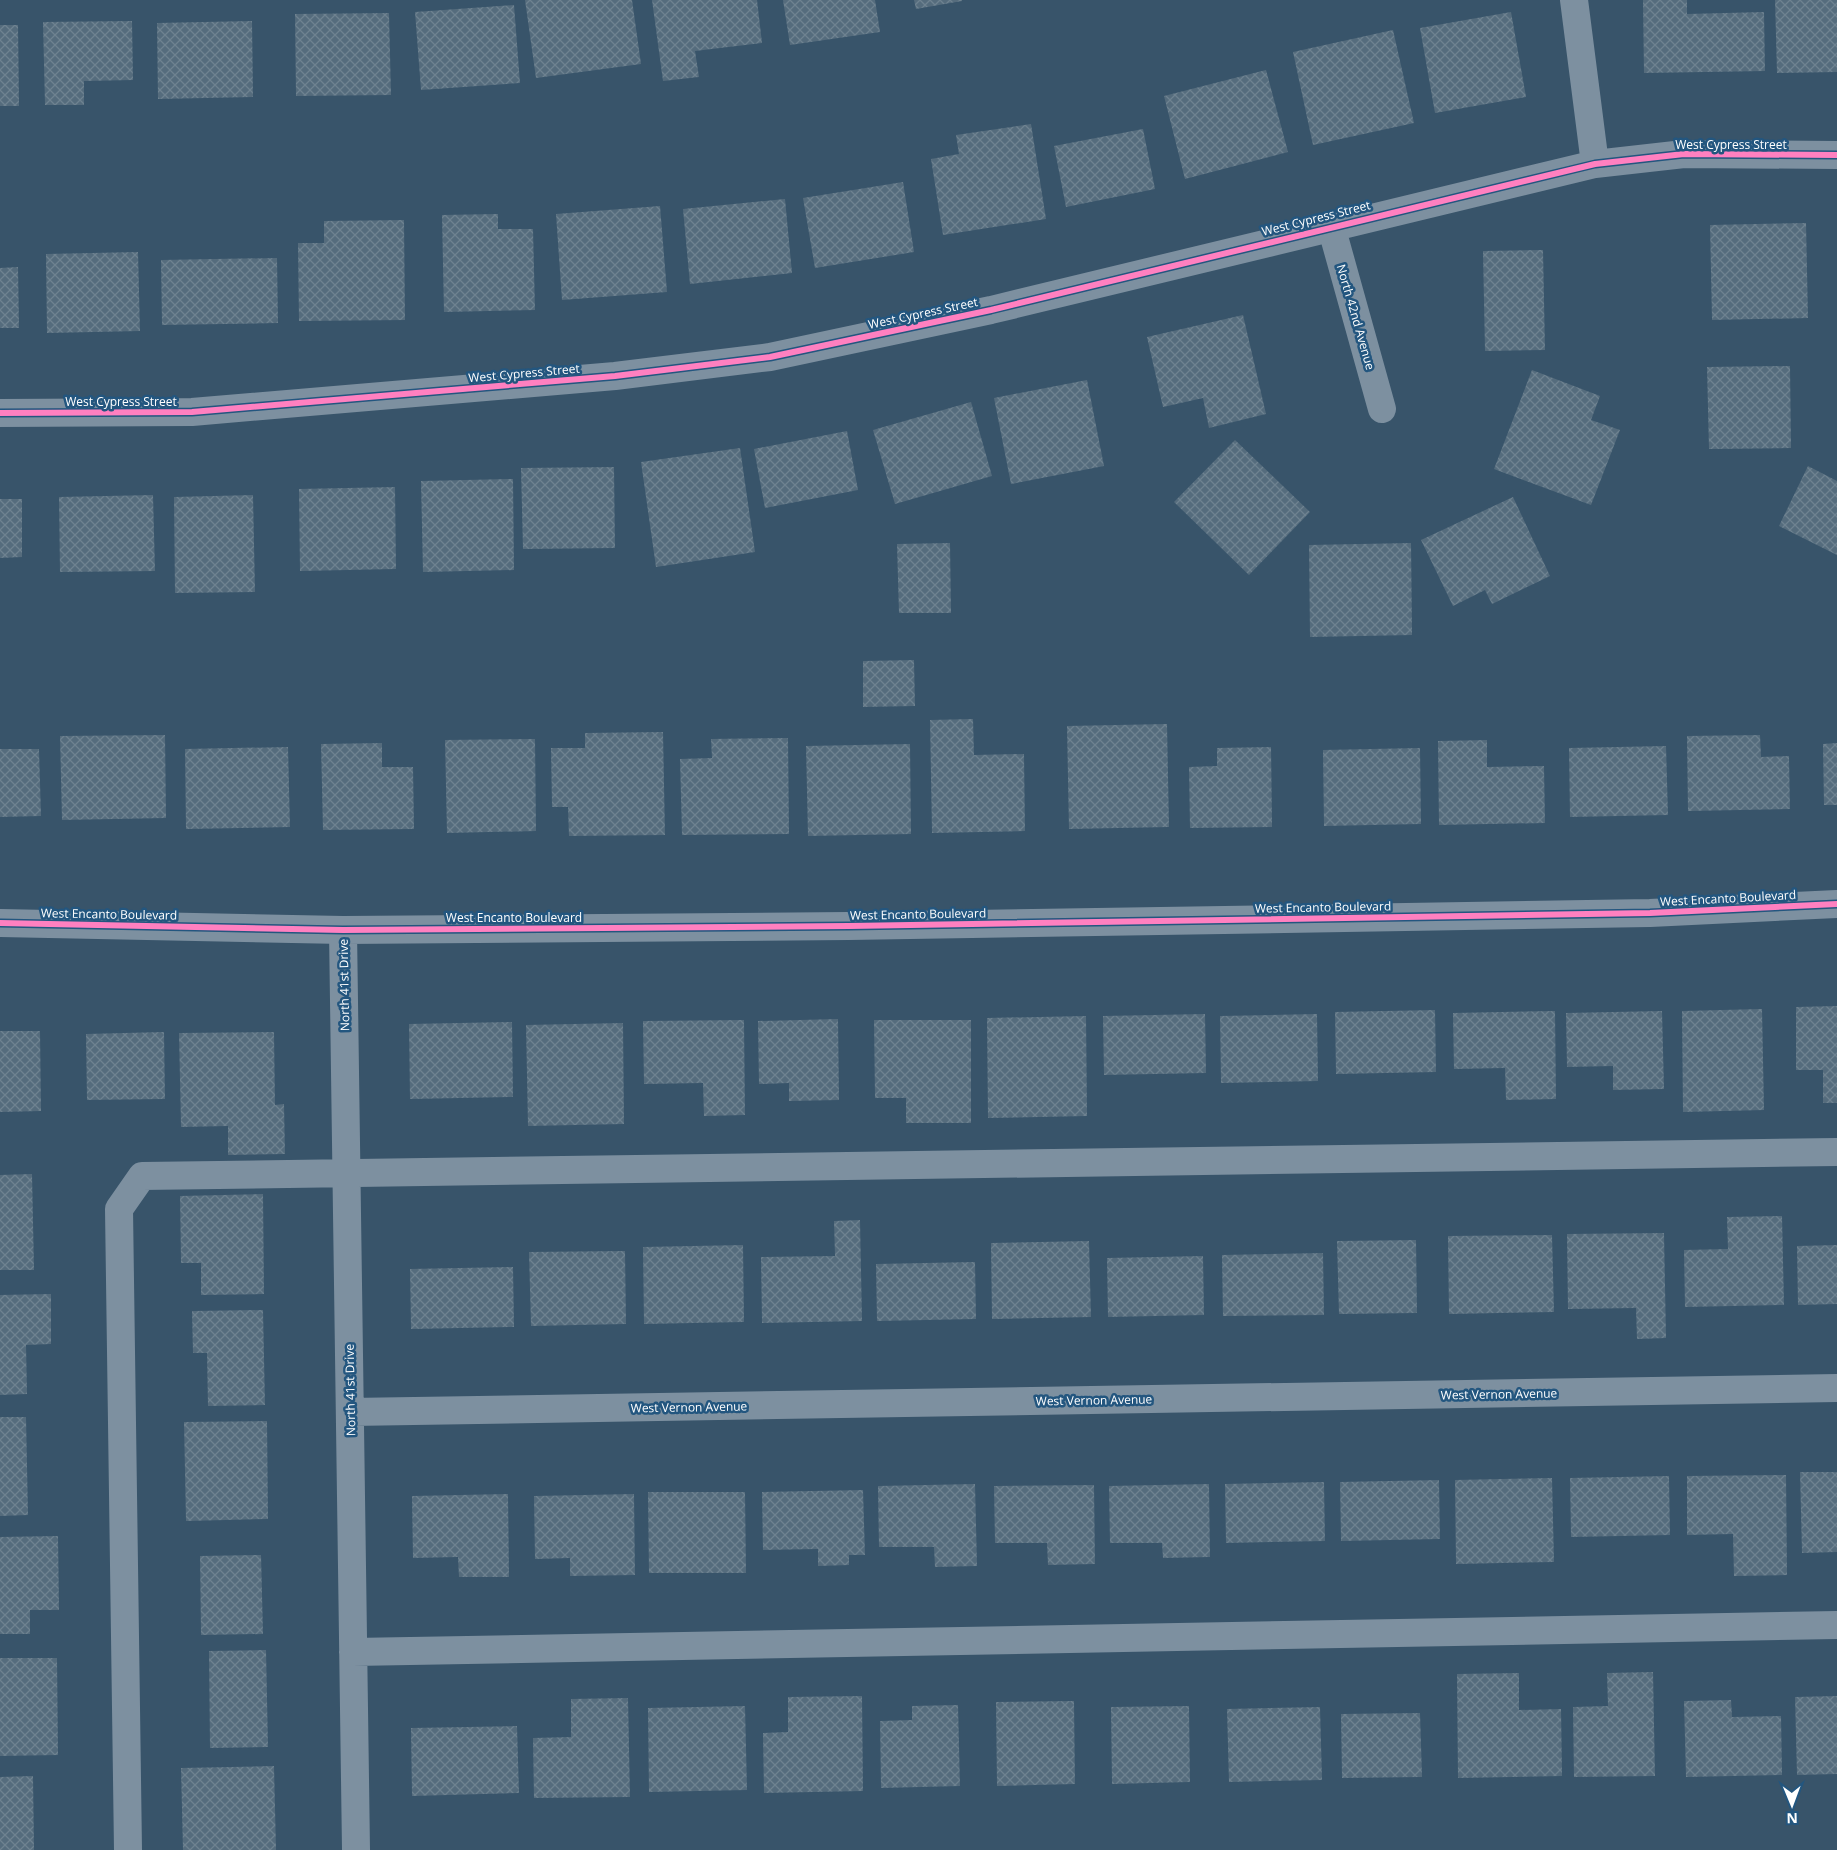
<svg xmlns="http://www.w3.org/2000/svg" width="1837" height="1850" viewBox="0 0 1837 1850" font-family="'Open Sans',sans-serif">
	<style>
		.building { fill: url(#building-cross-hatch) }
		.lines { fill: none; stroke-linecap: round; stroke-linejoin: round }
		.minor { stroke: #7d90a0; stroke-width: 28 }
		.cycleway-casing { stroke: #23567f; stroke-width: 9 }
		.cycleway { stroke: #ff80c0; stroke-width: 6 }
		.labels { text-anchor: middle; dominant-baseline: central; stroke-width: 5; stroke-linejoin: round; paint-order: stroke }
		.street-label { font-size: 12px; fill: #fff; stroke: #23567f }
	</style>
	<defs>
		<pattern id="building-cross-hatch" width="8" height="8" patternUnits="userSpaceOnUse" patternTransform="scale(1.25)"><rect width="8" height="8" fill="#556c7d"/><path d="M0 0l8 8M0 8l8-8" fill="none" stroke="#6e8290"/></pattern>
	</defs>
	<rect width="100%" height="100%" fill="#38546a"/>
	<!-- building -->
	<path class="building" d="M525 0H632L641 64 536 78Z
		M652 0H757L762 43 695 51 699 77 663 81Z
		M783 0H875L880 32 790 45Z
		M914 0H962V1L916 9Z
		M1643 0H1687V14L1764 12 1765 71 1644 73Z
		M1775 0H1837V72L1777 73Z
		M514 5 520 83 421 90 415 12Z
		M1511 12 1526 97 1435 113 1420 28Z
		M389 13 391 95 296 96 295 14Z
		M132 21 133 80 84 81V105H45L43 22Z
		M252 21 253 97 158 99 157 23Z
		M0 25H18L19 106H0Z
		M1393 30 1414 123 1313 145 1293 52Z
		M1266 70 1288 152 1185 179 1164 96Z
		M1031 124 1046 219 943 235 931 159 959 154 956 135Z
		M1143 129 1155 189 1066 207 1054 146Z
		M903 182 914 252 815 268 803 198Z
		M785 199 792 273 690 284 683 209Z
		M660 206 667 292 562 300 556 214Z
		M498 214V229H533L535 310 444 312 442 215Z
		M404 220 405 320 299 321 298 243H324V221Z
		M1806 223 1808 318 1712 320 1710 225Z
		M1543 250 1545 350 1485 351 1483 251Z
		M138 252 140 331 47 333 46 254Z
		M277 258 278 323 162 325 161 260Z
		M18 267 19 328H0V268Z
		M1243 315 1266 414 1209 428 1203 398 1163 407 1147 337Z
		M1790 366 1791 448 1709 449 1707 367Z
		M1532 370 1600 396 1591 420 1620 430 1591 505 1494 469Z
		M1087 380 1104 466 1011 484 994 398Z
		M971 402 992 476 895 504 873 430Z
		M847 431 858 490 765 508 754 449Z
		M1235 440 1310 512 1249 575 1174 502Z
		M740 448 755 552 656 567 641 462Z
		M1808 466 1837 481V555L1779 526Z
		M614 467 615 548 523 549 521 468Z
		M513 479 514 570 423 572 421 481Z
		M395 487 396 569 300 571 299 489Z
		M153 495 155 571 60 572 59 497Z
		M253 495 255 592 175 593 174 497Z
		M1513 497 1550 576 1492 604 1485 590 1453 606 1421 540Z
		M0 499H22V557L0 558Z
		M950 543 951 613H899L897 544Z
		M1411 543 1412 635 1310 637 1309 545Z
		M914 660 915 706 863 707V661Z
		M973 719 974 755 1024 754 1025 831 932 833 930 720Z
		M1167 724 1169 827 1069 829 1067 726Z
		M663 732 665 835 569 836 568 807H552L551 748H585V733Z
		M165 735 166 818 62 820 60 736Z
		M1760 735 1761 757 1789 756 1790 809 1688 811 1687 736Z
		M788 738 789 834 682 835 680 759 712 758 711 739Z
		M535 739 536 831 447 833 445 740Z
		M1487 740V767L1544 766 1545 823 1439 825 1438 741Z
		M382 743V767H413L414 829 323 830 321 744Z
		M1837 743V805H1824L1823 744Z
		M910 744 911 834 808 836 806 746Z
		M1666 746 1668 815 1570 817 1569 748Z
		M288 747 290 827 186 829 185 749Z
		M1271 747 1272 827 1190 828 1189 767 1217 766V748Z
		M1420 748 1421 824 1324 826 1323 750Z
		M0 749H39L41 816 0 817Z
		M1837 1006V1103H1823V1070H1796V1007Z
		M1762 1009 1764 1110 1683 1112 1682 1011Z
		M1435 1010 1436 1072 1336 1074 1335 1012Z
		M1555 1011 1556 1099 1506 1100 1505 1068 1454 1069 1453 1013Z
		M1662 1011 1664 1089 1613 1090V1066L1567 1067 1566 1013Z
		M1205 1014 1206 1073 1104 1075 1103 1016Z
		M1317 1014 1318 1081 1221 1083 1220 1016Z
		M1086 1016 1087 1116 988 1118 987 1018Z
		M838 1019 839 1100 789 1101V1083L759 1084 758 1021Z
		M744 1020 745 1115 704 1116 703 1083 644 1084 643 1021Z
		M874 1020H971V1123H906V1098H875Z
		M512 1022 513 1097 410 1099 409 1024Z
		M623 1023 624 1124 528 1126 526 1025Z
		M0 1031H40L41 1111 0 1112Z
		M164 1032 165 1099 87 1100 86 1034Z
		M274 1032 275 1105 284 1104 285 1154 228 1155V1126L181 1127 179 1033Z
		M32 1174 34 1270H0V1175Z
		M263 1194 264 1294 201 1295V1263H181L180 1196Z
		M1782 1216 1784 1305 1685 1307 1684 1250 1728 1249 1727 1217Z
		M860 1220 862 1321 762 1323 761 1257 835 1256 834 1221Z
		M1664 1233 1666 1338 1637 1339 1636 1308 1568 1309 1567 1234Z
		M1552 1235 1554 1312 1449 1314 1448 1236Z
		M1416 1240 1417 1313 1339 1314 1337 1241Z
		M1089 1241 1091 1317 992 1319 991 1243Z
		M743 1245 744 1322 644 1324 643 1247Z
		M1837 1245V1304L1798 1305 1797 1246Z
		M625 1251 626 1324 531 1326 529 1252Z
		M1323 1253 1324 1315 1223 1316 1222 1255Z
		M1203 1256 1204 1315 1108 1317 1107 1258Z
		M975 1262 976 1319 877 1321 876 1264Z
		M513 1267 514 1327 411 1329 410 1269Z
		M51 1294V1344L26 1345 27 1394 0 1395V1295Z
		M263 1310 265 1405 208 1406 207 1353H193L192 1311Z
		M0 1417H26L28 1515 0 1516Z
		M267 1421 268 1519 186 1521 184 1422Z
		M1800 1472H1837V1552L1802 1553Z
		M1786 1475 1787 1575 1734 1576 1733 1534 1687 1535V1476Z
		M1669 1476 1670 1535 1571 1537 1570 1478Z
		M1552 1478 1554 1562 1456 1564 1455 1480Z
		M1439 1480 1440 1539 1341 1541 1340 1482Z
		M1324 1482 1325 1541 1226 1543 1225 1484Z
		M975 1484 977 1566 935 1567 934 1547H879L878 1486Z
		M1209 1484 1210 1557 1163 1558 1162 1543H1110L1109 1486Z
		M1094 1485 1095 1564 1048 1565 1047 1543H995L994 1486Z
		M863 1490 865 1555H849V1565L818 1566V1549L763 1550 762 1492Z
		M648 1492H745L746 1573H649Z
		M508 1494 509 1577H459L458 1557 413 1558 412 1496Z
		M634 1494 635 1575 570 1576V1558L535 1559 534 1496Z
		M58 1536 59 1610H30V1634H0V1537Z
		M261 1555 263 1634 201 1635 200 1556Z
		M266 1650 268 1747 210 1748 209 1651Z
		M0 1658H57L58 1755 0 1756Z
		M1653 1672 1655 1776 1574 1777 1573 1707 1608 1706 1607 1673Z
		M1519 1673V1710L1561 1709 1562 1776 1458 1778 1457 1674Z
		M862 1696 863 1791 764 1793 763 1733 788 1732V1697Z
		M1837 1696V1774L1797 1775 1795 1697Z
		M628 1698 630 1797 534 1798 533 1738 571 1737V1699Z
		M1731 1700 1732 1717 1781 1716 1782 1775 1686 1777 1684 1701Z
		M1074 1701 1075 1784 997 1786 996 1702Z
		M958 1705 960 1786 881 1788 880 1721 912 1720V1706Z
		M745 1706 747 1790 649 1792 648 1708Z
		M1189 1706 1190 1782 1112 1784 1111 1707Z
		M1320 1707 1322 1780 1229 1782 1227 1709Z
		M1420 1713 1422 1777 1342 1778 1341 1714Z
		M517 1726 519 1793 412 1796 411 1728Z
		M274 1766 276 1850H183L181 1768Z
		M33 1776 34 1850H0V1777Z"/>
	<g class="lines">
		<!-- minor -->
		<path class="minor" d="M1574 0 1595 164
			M1331 226 1382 409
			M0 413 192 412 615 376 770 357 991 310 1595 164 1684 154 1837 155
			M0 923 343 930 849 926 1650 913 1837 904
			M343 930 356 1850
			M350 1412 1837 1388
			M353 1652 1837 1625
			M128 1850 119 1209 142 1176 1837 1152"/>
		<!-- cycleway casing -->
		<g class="cycleway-casing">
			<path id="cycleway" d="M0 413 192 412 615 376 770 357 991 310 1595 164 1684 154 1837 155
				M0 923 343 930 849 926 1650 913 1837 904"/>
		</g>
		<!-- cycleway -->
		<use href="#cycleway" class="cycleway"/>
	</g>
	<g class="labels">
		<!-- street labels -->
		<g class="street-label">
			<text x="1731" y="144">West Cypress Street</text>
			<text transform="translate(1316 218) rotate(-14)">West Cypress Street</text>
			<text transform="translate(923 313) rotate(-12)">West Cypress Street</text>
			<text transform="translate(1356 317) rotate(74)">North 42nd Avenue</text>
			<text transform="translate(524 373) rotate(-5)">West Cypress Street</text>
			<text x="121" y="401">West Cypress Street</text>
			<text transform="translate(1728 898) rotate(-3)">West Encanto Boulevard</text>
			<text transform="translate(1323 907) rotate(-1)">West Encanto Boulevard</text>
			<text transform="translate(109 914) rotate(1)">West Encanto Boulevard</text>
			<text transform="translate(918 914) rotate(-1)">West Encanto Boulevard</text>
			<text x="514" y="917">West Encanto Boulevard</text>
			<text transform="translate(344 985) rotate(-91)">North 41st Drive</text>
			<text transform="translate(350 1390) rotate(-91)">North 41st Drive</text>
			<text transform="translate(1499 1394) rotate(-1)">West Vernon Avenue</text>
			<text transform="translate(1094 1400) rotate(-1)">West Vernon Avenue</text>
			<text transform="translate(689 1407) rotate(-1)">West Vernon Avenue</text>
		</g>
	</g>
	<!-- north arrow -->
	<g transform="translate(1792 1805) rotate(179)" stroke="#23567f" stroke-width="4" paint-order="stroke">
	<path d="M0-4L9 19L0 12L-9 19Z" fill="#ffffff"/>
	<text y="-8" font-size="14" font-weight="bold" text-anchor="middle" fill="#ffffff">N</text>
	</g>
</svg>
